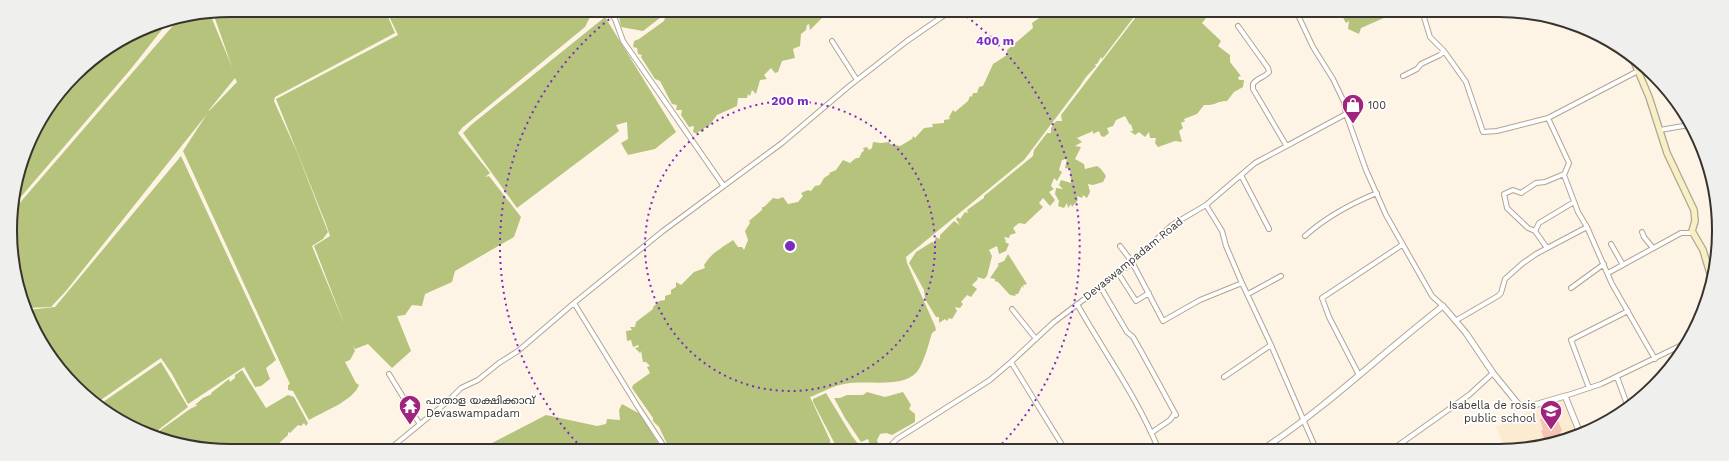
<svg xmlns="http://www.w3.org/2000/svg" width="1729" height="461" viewBox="0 0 1729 461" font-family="'Work Sans','Noto Sans Malayalam',sans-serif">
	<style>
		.built { fill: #fbebd1 }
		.green { fill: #f4c5b5 }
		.water { fill: #b5c37c; fill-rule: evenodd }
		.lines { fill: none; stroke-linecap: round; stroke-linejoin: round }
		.minor-casing { stroke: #b0a594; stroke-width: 6 }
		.tertiary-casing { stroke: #b0a594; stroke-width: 7 }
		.secondary-casing { stroke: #b0a594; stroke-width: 8 }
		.minor { stroke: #fff; stroke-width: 4 }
		.tertiary { stroke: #fff; stroke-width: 5 }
		.secondary { stroke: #f8f0c4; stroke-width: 5.5 }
		.ring { fill: none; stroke: #7b2cbf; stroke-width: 2; stroke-dasharray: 2 4 }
		.labels { text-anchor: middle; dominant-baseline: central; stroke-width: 3.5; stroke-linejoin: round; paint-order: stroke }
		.poi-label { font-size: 11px; fill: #38332c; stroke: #fff; text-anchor: start }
		.street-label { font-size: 11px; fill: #38332c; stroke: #fff }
		.rim { fill: none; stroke: #38332c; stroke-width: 2 }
		.centre { fill: #7b2cbf; stroke: #fff; stroke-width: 2 }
		.ring-label { font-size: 12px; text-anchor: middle; font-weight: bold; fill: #7b2cbf; stroke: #fff; stroke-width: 3.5; stroke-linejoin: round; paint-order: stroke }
	</style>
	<rect width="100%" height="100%" fill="#fef4e5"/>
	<!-- built -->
	<path class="built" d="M1564 399 1577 434 1527 449H1521L1518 444 1505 449 1496 427 1536 408Z"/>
	<!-- green -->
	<path class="green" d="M1555 414 1562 430 1560 433 1562 439 1546 443 1541 431 1543 430 1540 419Z"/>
	<!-- water -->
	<path class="water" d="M231 10H385L395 33 275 97 274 101 297 152 328 232 323 239 312 246 345 326 314 246 330 236 326 224 276 99 398 35 386 10 589 11 591 15 585 27 463 127 458 133 490 173 485 177 489 176 521 217 514 237 455 271 452 282 425 294 422 306 412 305 405 315 397 316 411 351 392 368 368 344 355 349 353 345 355 351 350 360 345 362 356 383 359 385C354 400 323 412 309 420L293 391 288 390V385L290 384 183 151 207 114 66 291 51 307 27 308 18 288 11 213 177 21 210 14 232 67 213 13ZM235 78 237 82 209 111V110Z
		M618 11H669L643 31 621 27Z
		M676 11 828 12 810 30 809 24 807 25 806 30 801 34 800 46 793 49 795 58 782 61 778 72 775 73 771 68 764 75 767 79 760 80 756 94 752 90 750 96 748 94 747 98H738L737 106 717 115 708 127 704 128 703 132 699 131 697 134 693 132 694 126 689 127 681 115 682 110H676L677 105 672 104 660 81 655 79 641 57 642 55 638 54 637 48 633 47 634 41 639 39 664 21 665 18H669Z
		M1039 13H1137L1102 59 1101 57 1097 64H1095L1096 66 1086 77 1080 86 1024 160 906 257 907 263 935 326 936 330 932 333C929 343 923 366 916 373 900 389 865 379 844 384 832 386 821 393 810 397L830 440 831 448H792L791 446 787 448H669L659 427 653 421V418L632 388 633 385 650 373 647 367 650 366 646 362H643L641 351 640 353 635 348 639 347 638 345 633 347 631 340 627 341 626 331 632 330 630 327H635L636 322 653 309V307L659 301 665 300V296L671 294V290L676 287V282L681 285 694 272 705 268 704 265C708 259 713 253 720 249 724 245 728 244 733 240L738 247H742L744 250 748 240 745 231 750 223 749 221 762 210V207H764L773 198 778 199 783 197 788 204 798 202 803 196 801 193 808 190 811 191 815 186 820 185 824 178 830 174 829 173 836 170 843 160 850 163 856 158H859L862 152 864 151 863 148 867 147 869 150 872 148 873 142 881 143 889 142 890 144 900 146 912 139 913 136 915 138 924 128 933 127 932 124 944 123V120L950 119 949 117 953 110 955 112 968 101 970 96 972 97 973 93H977L979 87 983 86 993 64 1007 55V50L1033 28 1032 23 1042 16Z
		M1139 13H1210L1202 23 1221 41 1218 46 1230 55V62L1241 76 1238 77 1239 80H1244L1243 87 1234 92 1227 101C1219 100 1215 106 1204 105L1197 114 1184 119 1185 121 1181 123 1183 128 1179 131 1182 142 1175 141 1158 147 1155 143 1156 138H1150L1149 132 1145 137 1139 132 1135 135 1130 131H1133L1131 124 1130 125 1125 116 1116 120 1113 126 1107 128 1109 133 1104 137 1101 136 1099 131 1093 134V131L1091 132 1077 138 1082 142 1075 146 1081 147 1075 159 1084 164 1085 169 1097 166 1101 169 1106 176 1103 182 1093 185 1088 184 1090 192 1087 198 1083 195 1082 198 1077 196 1078 200 1072 207 1071 204 1068 208 1067 203 1064 208 1058 206 1059 201 1055 194 1056 188 1063 189 1059 185 1061 180 1071 183 1070 169 1065 168 1067 159 1062 160 1059 170 1062 172 1057 181 1054 178 1051 186 1054 189 1049 192 1055 200 1050 206 1043 198 1039 203 1043 207 1025 224 1019 223 1013 228 1016 233 1010 235 1009 238 1004 237 1006 241 1005 242 1009 244 1006 251 999 254 997 246 989 250 992 256 987 276 984 279 977 277 978 279 972 285 977 289 971 297 967 295 961 302 963 304 960 308 955 307 957 311 952 319 949 318 947 321 945 319 939 323V317H936L925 299 924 290 909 263 916 252 932 242 934 243 936 237 940 239V235L954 221 960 225 956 219 958 217 960 219 965 212 968 213 967 210 984 198V196L1033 156 1034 150 1047 133H1051V128L1056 121H1062L1061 115Z
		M1341 14H1393L1361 28 1359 34 1348 29 1349 21 1346 23Z
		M605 17 676 132 655 149 628 155 621 143 628 139 627 122 616 125 619 131 517 208 463 133 471 125Z
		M168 22 130 70 13 206 33 133 85 65 146 27Z
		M181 156 276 360 266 368 270 379 261 386 255 387 244 367 188 404 172 374 161 358 98 402 55 365 28 310 55 307Z
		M1008 254 1027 284 1023 285 1024 288 1022 286 1018 294H1015L1016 296 1010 295 998 282 995 281V279L990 278 999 265 997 264 1004 261Z
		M161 362 188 407 153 434 120 421 100 404Z
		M242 370 266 408 288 395 294 397 308 423 306 426 304 423 301 426 298 425 290 433 288 432V435L275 447H188L155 434 190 409 198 405H195L203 398 212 394 211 393 229 379 230 382 235 378V375Z
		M867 392 885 397 903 392 911 405 909 409 915 414V422L892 435 886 433 880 434 877 440 879 446 871 448 868 439 861 442 845 418 834 398H840L847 395H863Z
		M826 393 852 436 859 445 858 448H837L813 402V399Z
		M622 404 640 414 661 448 488 447 490 444 546 415 597 426 606 424 607 419 620 420 619 410Z"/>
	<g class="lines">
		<!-- minor casing -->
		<g class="minor-casing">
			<path id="minor" d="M609 11 615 19 623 41 723 185
				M1297 13 1313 47 1333 79 1344 102 1346 114 1366 170 1386 215 1432 296 1443 306
				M1423 14 1430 37 1444 51 1466 82 1483 132 1497 131 1548 118 1638 71
				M1238 26 1268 68 1269 72C1265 77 1257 78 1253 84V89L1286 145
				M832 41 857 80
				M1403 76 1417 69 1421 64 1440 55 1444 51
				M1548 118 1569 163 1564 175 1578 212 1587 227 1612 284 1655 359
				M1660 130 1689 125
				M1241 175 1269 229
				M1206 205 1222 231 1226 246 1241 281 1271 345 1316 449
				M1535 231 1539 223 1574 202
				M1642 232 1644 237 1653 248
				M1305 236C1326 217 1350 204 1377 193
				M1611 244 1623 265
				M1120 246 1132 262 1163 321 1200 300 1242 283
				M1547 248 1535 231 1528 228 1507 208 1504 194 1513 190 1521 193 1536 183 1545 182 1564 174
				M1118 273 1136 301 1149 293
				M1608 273 1681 233H1693
				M1100 286 1127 332 1133 337 1141 351 1176 415
				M1571 288 1604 264
				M1248 294 1281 276
				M574 303 638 407 665 448
				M1077 304C1104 352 1137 397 1158 448
				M1012 309 1036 339
				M1455 321 1498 296 1501 293 1505 279 1523 263 1536 254 1587 227
				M1011 362 1064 448
				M389 374 419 423
				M1359 375 1329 317 1322 298 1402 245
				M1224 377 1271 345
				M1617 377 1628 407
				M1589 388 1571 340 1628 311
				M1565 396 1601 384 1688 342
				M1151 433 1170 420 1175 413
				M392 447 447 402 461 388 478 380 499 363 518 351 574 303 663 231 782 143 848 87 907 41 949 12
				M888 448 897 439 990 380 1011 362 1054 322 1128 266 1172 225 1206 205 1255 163 1346 114
				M1393 449 1469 395 1493 373"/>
		</g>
		<!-- tertiary casing -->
		<g class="tertiary-casing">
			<path id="tertiary" d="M1263 449C1327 407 1382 353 1443 306L1466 333 1493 373 1519 405 1531 406 1565 396 1580 433"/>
		</g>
		<!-- secondary casing -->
		<g class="secondary-casing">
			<path id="secondary" d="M1633 59 1649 97 1667 153 1694 210 1695 221 1692 231 1703 250 1712 280"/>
		</g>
		<!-- minor -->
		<use href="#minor" class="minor"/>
		<!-- tertiary -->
		<use href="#tertiary" class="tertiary"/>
		<!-- secondary -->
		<use href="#secondary" class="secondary"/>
	</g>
	<!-- distance rings -->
	<g class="ring">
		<circle cx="790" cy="246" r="145"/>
		<path d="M581 447A290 290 0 0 1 620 11M962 13A290 290 0 0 1 999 447"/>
	</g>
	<!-- icons -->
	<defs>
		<g id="shop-pin" transform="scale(1.15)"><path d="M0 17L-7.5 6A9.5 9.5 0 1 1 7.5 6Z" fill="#9f257c" stroke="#fff"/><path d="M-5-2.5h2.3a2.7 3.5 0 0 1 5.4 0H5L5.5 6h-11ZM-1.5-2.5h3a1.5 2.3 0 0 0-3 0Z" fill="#fff"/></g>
		<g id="temple-pin" transform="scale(1.15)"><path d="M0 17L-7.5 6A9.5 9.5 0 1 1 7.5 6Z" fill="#9f257c" stroke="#fff"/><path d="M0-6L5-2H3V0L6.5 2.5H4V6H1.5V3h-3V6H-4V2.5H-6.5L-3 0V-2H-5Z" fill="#fff"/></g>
		<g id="school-pin" transform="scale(1.15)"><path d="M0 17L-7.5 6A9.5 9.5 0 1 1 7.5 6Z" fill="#9f257c" stroke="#fff"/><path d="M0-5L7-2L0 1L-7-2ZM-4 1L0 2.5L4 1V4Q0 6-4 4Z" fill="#fff"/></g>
	</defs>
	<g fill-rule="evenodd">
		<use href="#shop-pin" x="1353" y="105"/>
		<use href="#temple-pin" x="410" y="406"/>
		<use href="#school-pin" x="1551" y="411"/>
	</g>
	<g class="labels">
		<!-- poi labels -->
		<g class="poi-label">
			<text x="1368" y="105">100</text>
			<text x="426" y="400">പാതാള യക്ഷിക്കാവ്<tspan x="426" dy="13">Devaswampadam</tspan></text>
			<text x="1536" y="405" text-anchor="end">Isabella de rosis<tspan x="1536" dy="13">public school</tspan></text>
		</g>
		<!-- street labels -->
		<g class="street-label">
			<text transform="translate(1133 259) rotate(-39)">Devaswampadam Road</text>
		</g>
	</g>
	<!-- crop -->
	<path d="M0 0H1729V461H0ZM230 17H1499A213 213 0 0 1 1712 230V231A213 213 0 0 1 1499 444H230A213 213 0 0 1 17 231V230A213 213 0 0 1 230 17Z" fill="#efefee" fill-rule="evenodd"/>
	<path class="rim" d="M230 17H1499A213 213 0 0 1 1712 230V231A213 213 0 0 1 1499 444H230A213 213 0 0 1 17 231V230A213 213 0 0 1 230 17Z"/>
	<circle cx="790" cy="246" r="6" class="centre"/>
	<g class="ring-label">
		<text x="995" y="45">400 m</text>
		<text x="790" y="105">200 m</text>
	</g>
</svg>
